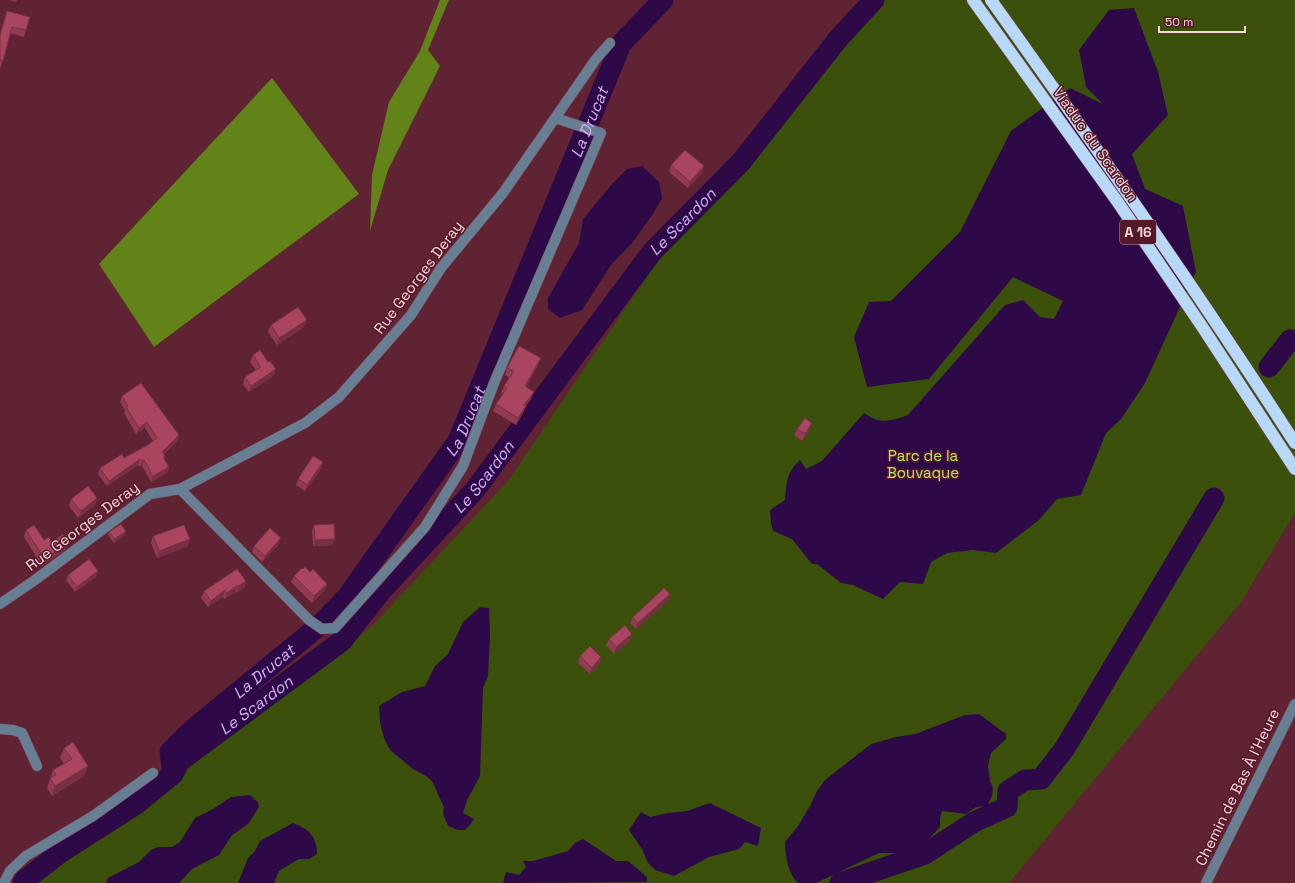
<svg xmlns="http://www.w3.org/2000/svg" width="1295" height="883" viewBox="0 0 1295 883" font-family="'Space Grotesk',sans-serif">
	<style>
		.green { fill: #3a500b }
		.forest { fill: #628317 }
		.water { fill: #2e0948 }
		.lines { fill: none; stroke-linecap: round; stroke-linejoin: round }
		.river { stroke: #2e0948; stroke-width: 21 }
		.minor-casing { stroke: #7c4351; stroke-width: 11 }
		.highway-casing { stroke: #7c4351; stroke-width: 13 }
		.minor { stroke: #687e92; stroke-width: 10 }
		.highway { stroke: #b7d8f6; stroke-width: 12 }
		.wall { fill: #923b53 }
		.shaded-wall { fill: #773043 }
		.building { fill: #aa4560; stroke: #773043 }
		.labels { text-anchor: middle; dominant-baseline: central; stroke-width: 3; stroke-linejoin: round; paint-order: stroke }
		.shield { fill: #541829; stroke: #ca9ca6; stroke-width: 1 }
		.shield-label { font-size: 14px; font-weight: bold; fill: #fcd4db }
		.street-label { font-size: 15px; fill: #fcd4db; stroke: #541829 }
		.park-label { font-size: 15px; fill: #b7e564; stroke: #541829 }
		.water-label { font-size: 16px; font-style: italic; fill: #d1b1f4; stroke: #541829 }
	</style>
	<rect width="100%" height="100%" fill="#602333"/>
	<!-- green -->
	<path class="green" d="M874 0H1295V513L1241 602 1009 883H14L15 881 47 853 188 763 313 674 373 625 508 481 654 266Z"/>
	<!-- forest -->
	<path class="forest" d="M440 0H449L428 50 440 66 388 170 370 231 372 175 389 102 420 51Z
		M272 78 359 194 154 347 99 264Z"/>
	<!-- water -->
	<path class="water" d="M1134 8 1158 72 1168 115 1132 154 1145 189 1183 206 1196 272 1145 383 1121 419 1106 433 1081 495 1057 499 1039 520 996 553 973 550 947 553 931 562 923 584 900 582 883 599 853 585 841 583 817 564H812L792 539 773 531 771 523 770 510 785 500C787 482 786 473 800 460L806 469 822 461 864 413C880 425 890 421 908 415L1005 305 1023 300 1040 317 1054 319 1063 301 1013 277 929 379 867 387 854 337 869 302 891 301 960 232 1011 131 1070 88 1103 104 1086 87 1079 50 1109 10Z
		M642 166 659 182 662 198 653 214 632 243 611 265 582 310 560 318 548 309V298L579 243 583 219 612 184 627 169Z
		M480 607 489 608 490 635 488 676 483 688 480 776 467 800 463 813 474 819 470 825 465 830H458L448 826 443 814 444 807 432 781 426 776 413 769 390 750 384 738 380 722 379 706 402 692 425 686 435 666 448 654 463 622Z
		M979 714 1006 734V739L991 753 988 766 990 781 993 788 992 796 987 806 976 807 966 814 942 811 940 819V827L926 842 901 853H879L816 883H798C788 874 785 855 785 842L798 826 810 806 817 791 825 780 871 744 896 737 915 734 965 715Z
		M250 795 258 802 259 807 248 824 232 835 219 855 192 869 179 883H106L108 878 139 862 151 850 158 847H172L180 842 195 818 213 809 231 797Z
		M710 803 761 828 758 846 745 842 739 849 709 857 674 876 655 870 648 863 642 849 629 830 641 812 650 817 668 813 687 811Z
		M293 823C309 829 317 837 317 854L309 859H299L292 863 279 871 274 883H238L248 858 255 851 260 841Z
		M583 839 616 861H628L647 877V882L503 883 506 872 519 875 526 867 523 861H533L568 851 575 843Z"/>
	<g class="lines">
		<!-- river -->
		<g class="river">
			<path d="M1269 367 1290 340"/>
			<path id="s1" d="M173 772 170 752 192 730 320 625 347 597 458 441 621 44 663 0"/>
			<path id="s2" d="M23 883 25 880 60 853 135 805 173 774 180 761 342 641 381 591 474 491 652 252 741 162 838 39 874 0"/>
			<path d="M840 883 925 854 974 822 1007 807 1008 791 1025 780 1041 779 1065 748 1214 498"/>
		</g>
		<!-- minor casing -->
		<g class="minor-casing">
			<path id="minor" d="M180 489 309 620 322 629 335 628 425 527 463 466 494 383 601 133 555 118
				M0 604 35 580 150 494 180 489 305 423 339 397 411 315 441 268 503 193 596 59 610 43
				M0 729 13 730 22 733 37 766
				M4 883 10 871 26 856 93 816 153 773
				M1206 883 1295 704"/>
		</g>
		<!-- highway casing -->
		<g class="highway-casing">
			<path id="highway" d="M973 0 1117 201 1203 328 1295 469
				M991 0C1095 146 1198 292 1295 443"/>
		</g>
		<!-- minor -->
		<use href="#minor" class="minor"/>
		<!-- highway -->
		<use href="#highway" class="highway"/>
	</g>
	<!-- wall -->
	<path class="wall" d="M9 0H17L16 2Z
		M7 11 26 30 24 37 10 33 1 67H0V33Z
		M671 165 704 166 702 173 688 188 669 172Z
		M271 325 304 327 277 345 268 332Z
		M253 355 268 362 276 369 273 376 249 392 243 384 245 377 256 370 250 362Z
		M538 365 526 387 531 399 526 406 523 413 516 425 493 411 496 404 503 394 501 393 504 386 509 377 505 375 507 368Z
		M122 396 177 441 164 454 165 456 164 459 169 467 167 473 151 482 142 466 140 467 138 465 107 486 98 474 100 468 124 458 148 445 153 441 145 428 136 434 124 413 125 410 120 402Z
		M797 429 810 430 802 441 794 435Z
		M323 462 321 469 305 491 296 485 298 479Z
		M97 498 95 505 78 518 69 506 71 499Z
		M314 525 335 539 333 545 313 546 312 530Z
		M26 530 44 540 52 542H68L66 549 42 566 24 537Z
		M126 531 125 535 114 543 108 535 109 532Z
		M153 536 188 546 157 558 151 543Z
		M278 545 262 562 252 552 254 546Z
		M303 569 310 572 327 584 324 591 312 603 291 582 294 576Z
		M98 571 96 577 75 592 66 580 68 575Z
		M246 581 244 588 236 593 235 592 225 599 223 597 208 607 201 598 204 591Z
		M668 601 636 629 630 623 633 617Z
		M609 639 630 641 614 654 606 645Z
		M580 656 601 657 599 664 590 674 578 663Z
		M64 748 88 766 84 776 52 796 47 788 53 770 64 764 60 758Z"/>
	<!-- shaded-wall -->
	<path class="shaded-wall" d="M704 166 702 173 688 188 690 182Z
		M307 320 304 327 277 345 279 338Z
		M541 358 538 365 523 393 525 386Z
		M276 369 273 376 249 392 251 386Z
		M534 392 531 399 526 406 523 413 516 425 518 418 524 405Z
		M147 422 145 428 136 434 139 428Z
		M812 423 810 430 802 441 805 434Z
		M179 435 177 441 160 458 162 452Z
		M140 459 138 465 107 486 109 481Z
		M144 460 142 466 140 467 142 461Z
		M323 462 321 469 305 491 307 485Z
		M169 467 167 473 151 482 153 476Z
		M97 498 95 505 78 518 81 511Z
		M126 531 125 535 114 543 115 539Z
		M281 538 278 545 262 562 265 556Z
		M190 539 188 546 157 558 159 551Z
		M335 539 333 545 313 546 315 540Z
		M68 542 66 549 42 566 45 560Z
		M98 571 96 577 75 592 77 587Z
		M246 581 244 588 236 593 239 586Z
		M327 584 324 591 312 603 314 596Z
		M238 585 235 592 225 599 227 593Z
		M225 590 223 597 208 607 211 601Z
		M670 594 668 601 636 629 638 623Z
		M632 634 630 641 614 654 616 647Z
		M601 657 599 664 590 674 592 668Z
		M88 766 84 776 52 796 55 786Z"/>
	<!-- building -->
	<path class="building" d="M7 11 30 17 26 30 12 27 3 61 0 60V36Z
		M685 150 704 166 690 182 671 165Z
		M298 307 307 320 279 338 271 325Z
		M519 346 541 358 525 386 534 392 524 405 526 406 518 418 496 404 507 388 504 386 514 371 507 368Z
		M260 350 268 362 270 361 276 369 251 386 245 377 261 367 253 355Z
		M141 383 179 435 162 452 165 456 163 457 169 467 153 476 144 460 142 461 140 459 109 481 100 468 122 454 124 458 148 445 157 438 147 422 139 428 126 407 128 406 122 396Z
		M805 418 812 423 805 434 797 429Z
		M313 456 323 462 307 485 298 479Z
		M88 486 97 498 81 511 71 499Z
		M121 524 126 531 115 539 109 532Z
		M334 524 335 539 315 540 314 525Z
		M34 525 44 540 49 537 52 542 63 534 68 542 45 560 26 530Z
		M184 525 190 539 159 551 153 536Z
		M270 528 281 538 265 556 254 546Z
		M89 559 98 571 77 587 68 575Z
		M305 567 310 572 313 569 327 584 314 596 294 576 302 568 303 569Z
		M237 569 246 581 239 586 238 585 227 593 225 590 211 601 204 591Z
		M664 588 670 594 638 623 633 617Z
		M625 625 632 634 616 647 609 639Z
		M590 646 601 657 592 668 580 656Z
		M73 742 88 766 55 786 50 778 56 775 53 770 72 759 64 748Z"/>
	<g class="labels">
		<!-- shield labels -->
		<rect class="shield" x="1120" y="220" width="36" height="24" rx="3"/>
		<g class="shield-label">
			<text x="1138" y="232">A 16</text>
		</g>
		<!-- street labels -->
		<g class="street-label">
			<text transform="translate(1096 144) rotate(55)">Viaduc du Scardon</text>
			<text transform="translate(418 277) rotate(-53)">Rue Georges Deray</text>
			<text transform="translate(82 526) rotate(-37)">Rue Georges Deray</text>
			<text transform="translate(1237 787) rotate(-64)">Chemin de Bas À l'Heure</text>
		</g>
		<!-- park labels -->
		<g class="park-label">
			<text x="923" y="455">Parc de la<tspan x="923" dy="17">Bouvaque</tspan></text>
		</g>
		<!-- water labels -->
		<g class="water-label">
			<text stroke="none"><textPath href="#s1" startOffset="792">La Drucat</textPath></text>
			<text stroke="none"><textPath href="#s2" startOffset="943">Le Scardon</textPath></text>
			<text stroke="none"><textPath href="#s1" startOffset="468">La Drucat</textPath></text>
			<text stroke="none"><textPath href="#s2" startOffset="619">Le Scardon</textPath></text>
			<text stroke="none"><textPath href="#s1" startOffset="144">La Drucat</textPath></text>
			<text stroke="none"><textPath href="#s2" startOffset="295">Le Scardon</textPath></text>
		</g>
	</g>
	<!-- scale -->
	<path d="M1159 26v6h86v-6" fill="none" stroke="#fcd4db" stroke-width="2"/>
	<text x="1165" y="26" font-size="12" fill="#fcd4db" stroke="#541829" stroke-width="3" paint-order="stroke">50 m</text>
</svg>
